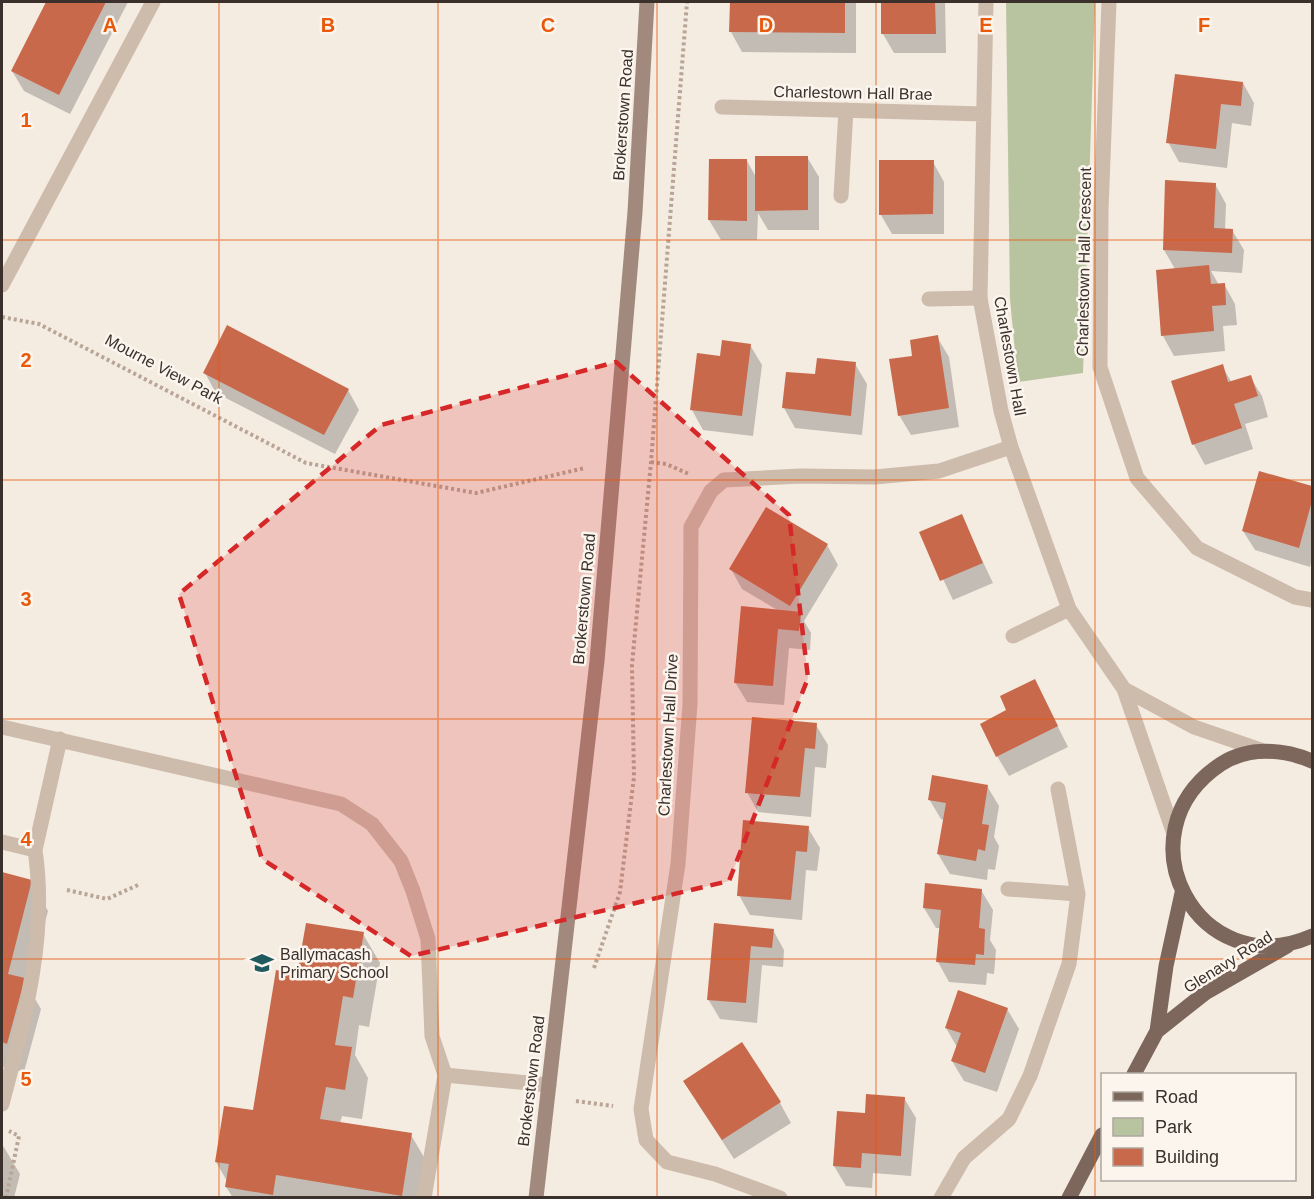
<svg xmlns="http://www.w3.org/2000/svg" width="1314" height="1199" viewBox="0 0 1314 1199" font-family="Arial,sans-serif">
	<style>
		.green { fill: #b8c4a0 }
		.shadow { fill: #0003 }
		.building { fill: #c8694b }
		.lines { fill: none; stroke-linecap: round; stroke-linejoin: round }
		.path { stroke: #b9a596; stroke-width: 4; stroke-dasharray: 3 3; stroke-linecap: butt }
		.lane { stroke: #cdbbac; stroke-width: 15 }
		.street { stroke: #cdbbac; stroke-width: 15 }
		.secondary { stroke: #a18a7d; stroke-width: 15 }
		.primary { stroke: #7d675c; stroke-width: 15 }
		.marked { fill: #d62828; fill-opacity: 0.2; stroke: #d62828; stroke-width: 4.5; stroke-dasharray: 12 8; stroke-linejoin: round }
		.grid { fill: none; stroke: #e8590c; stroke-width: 1.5; stroke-opacity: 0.55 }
		.labels { text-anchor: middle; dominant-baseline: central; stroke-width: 5; stroke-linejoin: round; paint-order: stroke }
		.street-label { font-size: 16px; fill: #3b302b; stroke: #fbf5ee }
		.poi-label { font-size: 16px; fill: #3b302b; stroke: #fbf5ee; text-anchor: start }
		.grid-label { font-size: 20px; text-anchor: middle; font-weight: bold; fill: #e8590c; stroke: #fbf5ee; stroke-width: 5; stroke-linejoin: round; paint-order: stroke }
	</style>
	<rect width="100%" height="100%" fill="#f4ebe1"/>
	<!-- green -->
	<path class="green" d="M1006 2H1095L1083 373 1018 382 1010 299Z"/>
	<!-- shadow -->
	<path class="shadow" d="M48 2H128L70 114 24 91 12 71Z
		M731 2H856V53L742 52 731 32Z
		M883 2H945L946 53H894L883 34Z
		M1243 83 1254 103 1251 126 1232 123 1227 168 1179 162 1168 142Z
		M807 157 819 177V230H768L758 213 757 240H721L709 220 747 161 756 177Z
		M933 162 944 182V234H892L881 215Z
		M1215 184 1226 204 1225 230H1232L1244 250 1242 273 1211 271 1219 285 1224 284 1235 304 1237 325 1223 326 1225 351 1174 356 1163 336 1157 271 1175 269 1164 250Z
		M937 337 949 357 959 427 911 435 899 415 914 357Z
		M750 345 762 365 753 436 703 430 692 410 722 358Z
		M855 364 867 384 862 435 795 428 784 408 817 376Z
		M1222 366 1232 383 1250 377 1262 396 1268 417 1245 424 1253 449 1205 465 1194 445 1173 382Z
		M205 373 348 390 359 410 335 454 216 393Z
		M1260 473 1312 487V558L1310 567 1255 550 1243 531Z
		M961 516 993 583 953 600 921 533Z
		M827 545 838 565 804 621 811 633 810 650 789 648 784 705 747 702 735 682 779 611 742 589 731 569Z
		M1035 681 1068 747 1009 776 997 756 1008 711Z
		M816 725 828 745 826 768 815 767 811 817 758 812 747 792Z
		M987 786 999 806 994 837 999 846 995 870 988 869 987 880 950 874 938 854 944 820 941 819 929 799Z
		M808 828 820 848 817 871 806 870 802 920 750 915 739 895Z
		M2 874 31 881 48 911 28 987 41 1009 24 1072 2 1067Z
		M981 890 993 910 990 940 996 950 994 974 987 973 986 985 949 982 938 962 941 928H936L924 908Z
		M715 925 773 930 784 950 783 967 762 965 757 1023 720 1019 708 999Z
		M363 934 380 963 369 1027 359 1025 355 1055 368 1078 362 1119 342 1116 340 1123 411 1135 428 1164 422 1198H233L226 1187 227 1181 216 1162 254 1112 299 976Z
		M1007 1009 1019 1029 997 1092 964 1081 952 1061 957 1047 946 1028Z
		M904 1098 916 1118 911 1176 873 1173 872 1188 846 1186 834 1166 866 1115Z
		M696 1101 780 1103 791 1123 734 1159Z
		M2 1144 20 1174 14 1198H2Z"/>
	<!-- building -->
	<path class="building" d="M46 2H106L59 95 11 71Z
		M730 2H845V33L729 32Z
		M881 2H935L936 34H881Z
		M1175 74 1243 82 1241 106 1221 104 1216 149 1166 143Z
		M755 156H808V210L755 211Z
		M709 159H747V221L708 220Z
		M879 160H934L933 214 879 215Z
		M1165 180 1216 183 1214 228 1233 229 1232 253 1163 250Z
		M1209 265 1211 284 1225 283 1226 305 1212 306 1214 331 1161 336 1156 270Z
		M227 325 349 389 324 435 203 373Z
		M938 335 949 408 898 416 889 359 912 356 910 340Z
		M722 340 751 344 742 416 690 410 697 353 720 356Z
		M817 358 856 362 851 416 782 408 786 372 815 374Z
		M1223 364 1228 382 1251 375 1258 396 1234 404 1242 428 1192 445 1171 381Z
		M1259 471 1312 486V501L1299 548 1242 531Z
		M766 507 828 544 790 606 729 569Z
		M962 514 983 563 940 581 919 532Z
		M741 606 801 612 799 631 778 629 773 686 734 683Z
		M1035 679 1058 726 996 757 980 724 1006 710 1000 696Z
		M752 717 817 723 815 749 805 748 800 797 745 793Z
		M932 775 988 785 982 824 989 825 985 851 978 849 976 861 937 854 946 803 928 800Z
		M743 820 809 826 807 852 796 851 791 900 737 896Z
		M2 872 32 880 8 974 25 978 7 1044 2 1042Z
		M925 883 982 889 979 928 985 929 984 955 976 954 975 965 936 962 941 910 923 908Z
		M306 923 364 932 353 998 343 996 335 1045 352 1047 345 1090 326 1087 320 1119 412 1133 402 1196 276 1175 273 1195 225 1187 229 1164 215 1162 224 1106 253 1110 276 970 297 974Z
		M714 923 774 929 772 948 751 946 746 1003 707 1000Z
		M958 990 1008 1008 985 1073 951 1061 961 1033 945 1028Z
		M742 1042 781 1102 722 1140 683 1081Z
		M866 1094 905 1097 901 1156 862 1153 861 1168 833 1166 837 1111 865 1113Z"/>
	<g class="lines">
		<!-- path -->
		<path class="path" d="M2 317 39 324 306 463 476 493 585 468
			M651 462 666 464 689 474
			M67 890 107 899 138 885
			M594 968 620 892 634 777 632 665 651 462 687 2
			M576 1101 613 1106
			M6 1198 19 1136 9 1131"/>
		<!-- lane -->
		<path class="lane" d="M841 196 846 110
			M929 299 980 298
			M1013 636 1069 609
			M2 727 341 804 372 824 401 861 413 891 428 939 432 1036 445 1075 549 1085
			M2 842 35 850 60 739
			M2 1104C24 1020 48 937 35 850
			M424 1198 445 1075"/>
		<!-- street -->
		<path class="street" d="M986 2 980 298 1001 411 1011 447 1069 609 1124 689 1173 831
			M1109 2 1101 210 1100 367 1137 478 1197 548 1295 597 1312 600
			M722 107 984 114
			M2 285 153 2
			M1124 689 1194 727 1261 750
			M1008 889 1078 894
			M780 1198 715 1174 667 1162 646 1140 641 1109 678 864 690 704 691 527 711 491 724 480 800 476 875 477 939 471 1011 447
			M941 1198 964 1158 1009 1119 1030 1076 1069 964 1078 894 1058 789"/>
		<!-- secondary -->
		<path class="secondary" d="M536 1198 597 661 635 212 647 2"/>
		<!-- primary -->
		<path class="primary" d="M1312 761C1283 749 1249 746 1221 764 1117 833 1198 986 1312 936
			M1157 1031 1205 993 1287 946
			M1134 1074 1157 1031 1166 966 1182 893
			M1069 1198 1102 1135"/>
	</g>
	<!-- marked area -->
	<path class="marked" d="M616 362 789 515 808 678 729 881 411 956 262 859 179 594 381 425Z"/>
	<!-- grid -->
	<path class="grid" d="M219 2V1198M438 2V1198M657 2V1198M876 2V1198M1095 2V1198M2 240H1312M2 480H1312M2 719H1312M2 959H1312"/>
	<!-- icons -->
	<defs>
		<g id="school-bare" transform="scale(1.8)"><path d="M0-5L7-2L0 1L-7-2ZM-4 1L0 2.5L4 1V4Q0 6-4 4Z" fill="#1f5a5e" stroke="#fbf5ee" stroke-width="2.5" paint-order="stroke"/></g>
	</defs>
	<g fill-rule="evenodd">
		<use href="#school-bare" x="262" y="963"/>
	</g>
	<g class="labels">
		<!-- street labels -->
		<g class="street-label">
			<text transform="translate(853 93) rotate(1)">Charlestown Hall Brae</text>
			<text transform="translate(623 115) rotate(-86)">Brokerstown Road</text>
			<text transform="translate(1084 262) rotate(-89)">Charlestown Hall Crescent</text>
			<text transform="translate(1010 356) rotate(80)">Charlestown Hall</text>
			<text transform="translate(164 369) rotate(28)">Mourne View Park</text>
			<text transform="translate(584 599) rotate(-85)">Brokerstown Road</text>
			<text transform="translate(668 735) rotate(-87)">Charlestown Hall Drive</text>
			<text transform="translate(1228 962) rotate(-32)">Glenavy Road</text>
			<text transform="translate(531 1081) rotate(-83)">Brokerstown Road</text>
		</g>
		<!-- poi labels -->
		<g class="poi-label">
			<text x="280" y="954">Ballymacash<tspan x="280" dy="18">Primary School</tspan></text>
		</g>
	</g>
	<g class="grid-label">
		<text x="110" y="32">A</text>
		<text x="328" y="32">B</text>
		<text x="548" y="32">C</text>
		<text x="766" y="32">D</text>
		<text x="986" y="32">E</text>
		<text x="1204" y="32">F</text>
		<text x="26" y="127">1</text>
		<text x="26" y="367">2</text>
		<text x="26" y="606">3</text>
		<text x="26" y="846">4</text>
		<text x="26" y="1086">5</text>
	</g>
	<!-- border -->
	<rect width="1314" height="1199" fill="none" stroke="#3b302b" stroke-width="6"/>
	<!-- legend -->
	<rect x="1101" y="1073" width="195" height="108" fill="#fbf5ee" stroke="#aea6a0" stroke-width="1.5"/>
	<rect x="1113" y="1092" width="30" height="9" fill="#7d675c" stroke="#aea6a0" stroke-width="1.5"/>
	<text x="1155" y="1103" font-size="18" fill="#3b302b">Road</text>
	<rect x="1113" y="1118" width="30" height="18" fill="#b8c4a0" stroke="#aea6a0" stroke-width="1.5"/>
	<text x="1155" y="1133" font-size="18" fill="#3b302b">Park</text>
	<rect x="1113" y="1148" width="30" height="18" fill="#c8694b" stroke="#aea6a0" stroke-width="1.5"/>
	<text x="1155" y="1163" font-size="18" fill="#3b302b">Building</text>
</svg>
